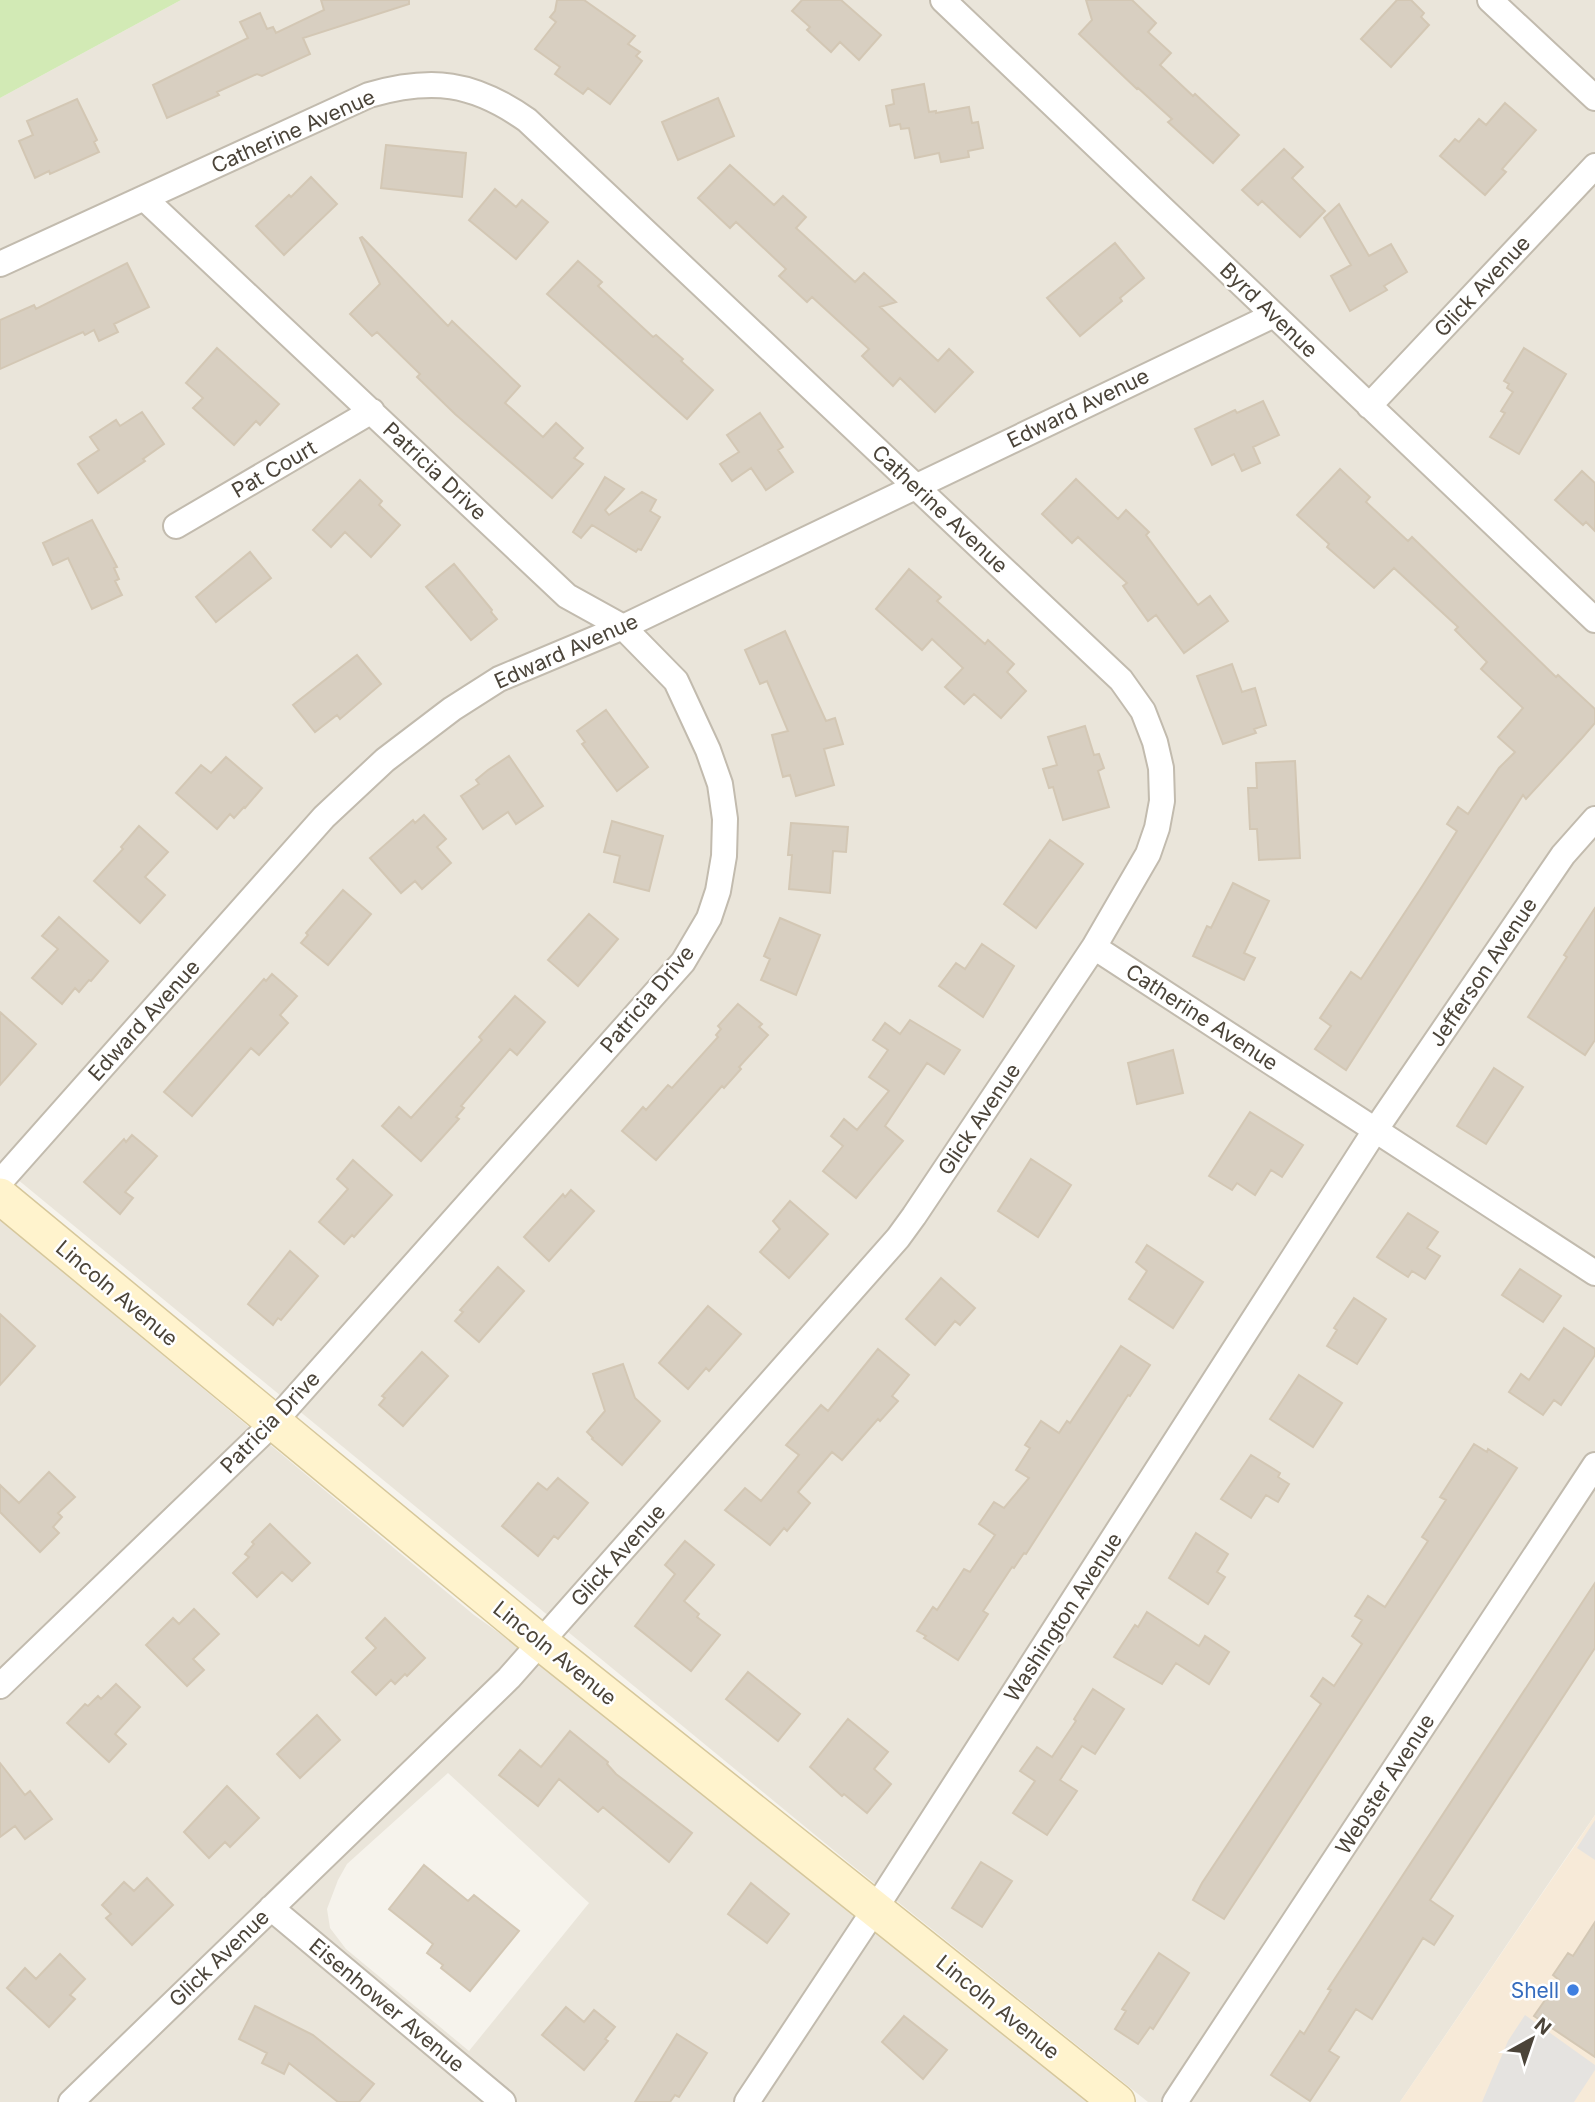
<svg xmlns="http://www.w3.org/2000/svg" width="1595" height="2102" viewBox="0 0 1595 2102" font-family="Inter,sans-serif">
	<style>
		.residential { fill: #eae5da; fill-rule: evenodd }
		.commercial { fill: #f7ead8 }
		.green { fill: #d2eab5 }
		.parking { fill: #e5e3e0 }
		.building { fill: #d8cfc1; stroke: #d3c7b4; stroke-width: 2 }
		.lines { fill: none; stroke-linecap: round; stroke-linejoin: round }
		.street-casing { stroke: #c2bbae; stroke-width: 28 }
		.secondary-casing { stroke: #d6c79b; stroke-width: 38 }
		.street { stroke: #fff; stroke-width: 24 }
		.secondary { stroke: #fff3cd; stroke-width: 35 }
		.shop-dot { fill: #3f7fe0; stroke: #fff; stroke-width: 2.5 }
		.labels { text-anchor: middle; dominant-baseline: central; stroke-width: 5; stroke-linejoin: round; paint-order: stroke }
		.street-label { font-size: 21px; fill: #4b4439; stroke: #fff }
		.shop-label { font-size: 21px; fill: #366cbe; stroke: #fff; text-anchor: end }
	</style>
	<rect width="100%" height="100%" fill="#f6f3ec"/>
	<!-- residential -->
	<path class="residential" d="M181 0H1595V1815L1400 2102H1148L848 1862 0 1165V98Z
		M0 1219 474 1615 568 1682 1090 2102H0ZM448 1773 589 1903 469 2051 346 1949 330 1928 327 1909 338 1880 347 1864Z"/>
	<!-- commercial -->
	<path class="commercial" d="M1595 1815V2102H1400L1574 1847Z"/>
	<!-- green -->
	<path class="green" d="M0 0H181L0 98Z"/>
	<!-- parking -->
	<path class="parking" d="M1595 1820V1860L1577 1848Z
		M1525 2015 1595 2065V2070L1574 2102H1482L1508 2041Z"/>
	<!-- building -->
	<path class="building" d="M321 0H409V4L303 38 310 54 262 76 257 74 217 92 219 95 167 118 153 85 248 38 240 22 260 13 267 29 273 27 276 33 324 10Z
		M557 0H584L635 36 628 44 640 52 636 56 642 61 610 104 588 88 583 94 555 74 560 67 535 49 556 22 550 17 555 11Z
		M802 0H841L881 35 859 60 840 42 831 52 807 30 810 27 792 11Z
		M1086 0H1132L1156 23 1148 32 1171 53 1160 65 1193 96 1195 94 1239 135 1213 163 1168 122 1172 119 1138 88 1137 89 1079 34 1092 20Z
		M1397 0H1411L1424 13 1421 17 1429 25 1391 67 1361 39Z
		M924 84 929 112 936 111V113L969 107 972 123 978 122 983 148 968 151 969 157 941 162 939 153 915 158 909 128 901 129 900 124 890 126 886 106 894 104 892 90Z
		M718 98 734 136 678 160 662 122Z
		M77 99 97 140 94 142 99 152 50 174 49 171 35 178 19 141 33 135 27 121Z
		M1505 103 1536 130 1502 169 1506 172 1485 195 1440 156 1455 139 1459 142 1479 119 1486 125Z
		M386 145 466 153 462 197 381 188Z
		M1284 149 1303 167 1292 178 1325 211 1300 237 1262 201 1258 205 1242 190Z
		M730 165 774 205 783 196 806 217 796 228 855 282 864 273 896 302 880 307 938 361 949 349 973 372 935 412 900 378 893 386 862 356 869 349 812 297 807 302 779 276 786 269 736 222 730 228 698 198Z
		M311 177 337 204 284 255 256 226 289 195 291 197Z
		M495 189 516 207 522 200 548 222 516 259 469 220Z
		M1339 204 1369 256 1391 244 1407 272 1384 286 1387 290 1350 311 1331 276 1351 265 1324 218Z
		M362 237 448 326 452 321 520 386 505 403 543 437 556 423 583 448 574 458 583 464 552 498 455 414 417 377 420 374 377 332 372 336 350 314 380 284 360 238Z
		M1115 243 1144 278 1120 298 1122 301 1080 336 1047 298Z
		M578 261 602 282 598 286 653 337 656 335 683 359 681 361 713 390 687 419 547 294Z
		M127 263 149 307 114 324 118 332 99 341 94 330 85 335 83 332 0 369V320L34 305 36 309Z
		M217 348 279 404 260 425 256 421 234 445 193 408 203 398 186 383Z
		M1524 348 1566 374 1519 454 1490 437 1505 413 1501 411 1513 392 1507 388 1509 384 1504 381Z
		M1263 401 1279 435 1253 447 1260 463 1242 471 1234 454 1212 465 1195 429 1235 410 1237 413Z
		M142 412 164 444 143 459 145 461 98 493 78 464 99 450 90 437 116 420 120 426Z
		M760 413 783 447 778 450 793 472 766 490 751 468 732 481 720 464 739 452 727 435Z
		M1340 469 1370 497 1366 502 1408 541 1412 537 1556 677 1558 675 1595 709V723L1582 738 1526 799 1523 795 1346 1070 1315 1049 1331 1026 1320 1018 1351 972 1361 979 1423 885 1457 831 1447 824 1458 807 1468 814 1499 768 1515 752 1498 737 1523 708 1481 669 1487 662 1455 630 1458 627 1394 568 1374 588 1327 547 1329 544 1297 515Z
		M1582 471 1595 483V531L1586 522 1583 525 1555 500Z
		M605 477 624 489 605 510 609 515 642 492 656 500 650 511 660 517 641 550 638 549 636 552 592 525 581 538 573 532Z
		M1076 479 1118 519 1126 510 1149 532 1146 535 1198 605 1210 596 1228 621 1184 653 1156 615 1148 621 1123 586 1127 583 1078 537 1072 543 1042 514Z
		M360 480 382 501 379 505 400 525 371 557 345 532 331 547 313 530Z
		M92 520 117 567 114 568 119 579 115 581 122 595 92 609 68 558 53 565 43 543Z
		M250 552 271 578 216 622 196 597Z
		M454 564 492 610 491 612 497 619 471 640 426 587Z
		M909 569 941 597 937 601 985 644 988 640 1014 664 1007 672 1026 691 1001 718 974 694 964 704 945 687 963 668 932 639 922 650 876 609Z
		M785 631 826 721 835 718 843 744 824 749 834 785 796 796 790 775 783 777 772 735 788 731 767 681 760 684 745 650Z
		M357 655 381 684 340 719 337 715 315 732 293 705Z
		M1232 664 1242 692 1255 688 1266 725 1254 729 1256 733 1223 744 1197 676Z
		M606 710 648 767 617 791 582 744 585 742 577 731Z
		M1085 726 1094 755 1099 754 1104 768 1098 771 1109 807 1063 820 1053 787 1049 788 1043 769 1057 765 1048 737Z
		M509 756 543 806 516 824 508 812 483 829 461 796 479 784 476 780 488 770Z
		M226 757 262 788 245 808 244 807 234 818 230 814 217 829 176 793 201 765 211 773Z
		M1295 761 1300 858 1259 860 1257 829H1250L1248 788H1257L1256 763Z
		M424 815 446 839 437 847 451 863 422 889 415 881 401 893 370 858 413 820 415 823Z
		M612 821 663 836 649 891 614 882 620 856 604 852Z
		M791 823 848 827 846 852 833 851 830 893 789 889 792 855H788Z
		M139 826 168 852 145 877 165 895 140 923 94 881 123 849 121 847Z
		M1050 840 1083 864 1036 928 1004 904Z
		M1233 883 1269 901 1244 953 1255 958 1244 980 1193 956 1207 926 1211 928Z
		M343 890 371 914 328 965 301 943 308 935 306 933Z
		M1595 908V1040L1585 1055 1528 1017 1567 957 1564 955Z
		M589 914 618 939 578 986 548 960Z
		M59 917 108 961 91 981 89 980 79 992 75 988 62 1004 32 978 58 949 42 936Z
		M780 918 820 935 796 995 761 980 770 959 764 956Z
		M982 944 1014 966 983 1017 939 986 956 963 965 969Z
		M272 974 297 996 280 1015 288 1023 259 1055 251 1048 192 1116 164 1092 264 979 266 981Z
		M515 996 545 1022 517 1055 510 1049 461 1106 464 1108 456 1117 459 1119 421 1161 382 1126 399 1107 411 1118 482 1040 479 1037Z
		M738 1004 762 1024 759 1027 768 1035 739 1067 741 1069 724 1088 722 1086 656 1160 622 1131 643 1107 646 1110 668 1085 672 1088 718 1037 716 1035 721 1029 718 1026Z
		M0 1012 36 1044 0 1085Z
		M910 1020 960 1050 944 1074 927 1063 885 1126 903 1141 856 1198 823 1171 843 1146 831 1136 844 1119 857 1130 889 1091 869 1077 888 1050 873 1040 885 1023 900 1034Z
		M1173 1050 1183 1093 1137 1104 1128 1063Z
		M1494 1068 1523 1087 1486 1144 1457 1126Z
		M1250 1112 1303 1145 1282 1177 1271 1170 1255 1195 1237 1183 1232 1190 1209 1176Z
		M132 1135 157 1156 125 1192 133 1198 120 1214 84 1182 124 1139 126 1142Z
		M1031 1159 1071 1185 1038 1237 998 1211Z
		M353 1160 392 1195 354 1237 352 1235 344 1244 319 1222 348 1189 337 1179Z
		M571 1190 594 1211 549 1261 524 1237 563 1194 565 1197Z
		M790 1201 828 1234 789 1278 760 1252 780 1229 773 1221Z
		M1408 1213 1438 1232 1427 1248 1440 1256 1425 1279 1412 1271 1408 1277 1377 1257Z
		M1147 1245 1203 1282 1173 1328 1129 1299 1147 1271 1136 1262Z
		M290 1251 318 1276 281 1320 278 1318 273 1325 248 1304Z
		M498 1267 524 1291 479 1342 455 1321 463 1312 460 1310Z
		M1520 1269 1561 1296 1543 1322 1502 1295Z
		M941 1278 975 1308 960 1325 955 1321 935 1345 906 1319Z
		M1354 1298 1386 1319 1357 1364 1327 1346 1337 1330 1334 1328Z
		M708 1306 741 1334 709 1371 706 1368 688 1389 659 1363Z
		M0 1314 35 1346 0 1385Z
		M1564 1328 1595 1349V1355L1561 1405 1554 1400 1543 1415 1509 1392 1521 1374 1529 1380Z
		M1121 1346 1150 1365 1130 1396 1128 1395 1026 1554 1024 1553 1014 1568 1012 1567 983 1611 988 1614 958 1660 924 1638 926 1636 917 1631 933 1607 937 1610 964 1569 970 1572 995 1535 979 1524 994 1502 1004 1508 1029 1478 1016 1470 1030 1448 1025 1445 1041 1421 1059 1433 1067 1421 1070 1423Z
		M878 1349 909 1375 892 1396 898 1401 880 1421 878 1419 842 1460 832 1452 798 1492 810 1503 787 1531 784 1528 770 1545 725 1510 745 1488 761 1501 799 1455 786 1445 821 1405 828 1411Z
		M422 1352 448 1376 403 1426 379 1405 385 1398 382 1396Z
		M623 1364 635 1398 660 1421 622 1465 592 1439 593 1438 587 1432 605 1411 593 1374Z
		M1299 1375 1342 1403 1313 1447 1270 1419Z
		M1474 1444 1487 1452 1488 1449 1517 1468 1224 1919 1193 1900 1202 1883 1321 1704 1311 1696 1323 1678 1334 1686 1362 1644 1352 1636 1362 1620 1355 1616 1368 1596 1385 1607 1428 1541 1422 1537 1446 1500 1440 1497Z
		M1251 1455 1280 1473 1278 1477 1289 1484 1278 1502 1266 1495 1251 1518 1221 1499Z
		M49 1472 75 1497 58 1513 62 1517 53 1527 59 1533 40 1552 0 1512V1485L19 1503Z
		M558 1478 588 1503 558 1539 554 1536 538 1556 502 1526 538 1483 547 1490Z
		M270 1524 310 1563 292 1581 282 1572 257 1597 233 1573 249 1557 245 1554 254 1544 252 1542Z
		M1196 1533 1228 1554 1217 1572 1225 1577 1208 1604 1169 1578Z
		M685 1541 714 1565 684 1601 699 1614 697 1617 720 1635 691 1671 635 1626 675 1574 665 1565Z
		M1595 1583V1648L1430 1900 1453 1916 1434 1945 1423 1938 1372 2019 1356 2009 1329 2051 1339 2057 1310 2101 1271 2075 1300 2031 1304 2034 1331 1990 1328 1989Z
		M194 1609 219 1634 193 1659 204 1670 187 1686 146 1645 173 1618 179 1624Z
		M1147 1612 1199 1646 1205 1636 1229 1652 1209 1684 1176 1663 1162 1684 1114 1657 1135 1625 1138 1627Z
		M385 1618 425 1658 407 1676 405 1674 395 1684 391 1680 376 1695 352 1672 376 1648 366 1638Z
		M748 1672 800 1714 778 1741 726 1699Z
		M116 1684 140 1707 115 1734 126 1744 109 1762 67 1723 85 1704 88 1706 98 1696 101 1699Z
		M1093 1689 1124 1709 1095 1754 1082 1746 1060 1780 1077 1791 1047 1835 1013 1813 1035 1781 1020 1771 1037 1747 1052 1757 1076 1721 1074 1719Z
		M317 1715 340 1740 300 1778 277 1754Z
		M848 1719 888 1752 874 1769 891 1784 867 1813 844 1794 842 1796 810 1767Z
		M570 1731 608 1762 607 1764 616 1774 692 1833 669 1862 603 1807 598 1812 559 1779 538 1806 499 1775 520 1750 541 1767Z
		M0 1763 25 1795 30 1791 52 1819 25 1839 15 1826 0 1837Z
		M227 1786 259 1818 230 1847 225 1842 209 1858 184 1832Z
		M981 1862 1012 1881 982 1927 952 1908Z
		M424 1865 468 1901 474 1895 519 1931 470 1991 441 1968 443 1965 427 1953 433 1944 389 1909Z
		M147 1878 173 1905 132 1945 106 1918 111 1914 102 1905 124 1882 134 1891Z
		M751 1883 789 1914 767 1943 728 1914Z
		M1595 1922V2057L1534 2016 1559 1980 1553 1975 1568 1953 1573 1956Z
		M1159 1953 1189 1973 1153 2029 1150 2027 1138 2044 1115 2029 1126 2011 1122 2009Z
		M60 1954 85 1979 70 1995 75 1999 49 2027 7 1988 25 1968 36 1979Z
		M255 2006 313 2035 374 2084 359 2102H338L289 2063 284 2074 262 2063 267 2053 239 2039Z
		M566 2007 584 2022 594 2010 615 2027 605 2039 608 2041 584 2070 542 2035Z
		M904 2016 947 2050 923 2079 882 2042Z
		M677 2034 707 2053 679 2097 675 2095 670 2102H635Z"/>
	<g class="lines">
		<!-- street casing -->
		<g class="street-casing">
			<path id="street" d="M943 0 1595 620
				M1490 0 1595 98
				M0 264 369 95C432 77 473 82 527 120L1121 680 1143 711 1155 742 1161 768 1162 801 1157 828 1148 854 1094 947 914 1216 898 1238 509 1678 71 2102
				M1369 406 1595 166
				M176 526 372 411
				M1094 947 1595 1273
				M0 1182 324 817 385 760 452 709 499 679 623 627 1274 315
				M0 1686 274 1422 683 962 709 918 718 891 724 856 725 819 720 784 708 750 676 681 623 627 567 596 144 198
				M271 1908 503 2102
				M747 2102 875 1909 1376 1129 1563 855 1595 819
				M1175 2102 1595 1465"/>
		</g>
		<!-- secondary casing -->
		<g class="secondary-casing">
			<path id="secondary" d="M0 1196 540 1642 1117 2102"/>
		</g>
		<!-- street -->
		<use href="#street" class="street"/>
		<!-- secondary -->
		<use href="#secondary" class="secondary"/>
	</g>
	<!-- markers -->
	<circle class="shop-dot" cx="1573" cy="1990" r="7"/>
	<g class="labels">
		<!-- street labels -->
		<g class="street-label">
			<text transform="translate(293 131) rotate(-24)">Catherine Avenue</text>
			<text transform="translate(1482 286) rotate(-47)">Glick Avenue</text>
			<text transform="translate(1269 310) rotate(44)">Byrd Avenue</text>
			<text transform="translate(1078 408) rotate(-26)">Edward Avenue</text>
			<text transform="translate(274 469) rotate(-30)">Pat Court</text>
			<text transform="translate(435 471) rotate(43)">Patricia Drive</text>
			<text transform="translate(940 509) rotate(43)">Catherine Avenue</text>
			<text transform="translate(566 651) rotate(-24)">Edward Avenue</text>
			<text transform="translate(1483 972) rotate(-56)">Jefferson Avenue</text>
			<text transform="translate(647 999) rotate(-50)">Patricia Drive</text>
			<text transform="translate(1202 1017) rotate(33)">Catherine Avenue</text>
			<text transform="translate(144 1020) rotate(-48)">Edward Avenue</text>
			<text transform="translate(979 1119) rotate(-56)">Glick Avenue</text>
			<text transform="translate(117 1293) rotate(40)">Lincoln Avenue</text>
			<text transform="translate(270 1422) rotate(-46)">Patricia Drive</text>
			<text transform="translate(618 1555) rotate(-48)">Glick Avenue</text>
			<text transform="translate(1063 1617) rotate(-57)">Washington Avenue</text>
			<text transform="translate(555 1653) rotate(39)">Lincoln Avenue</text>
			<text transform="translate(1385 1784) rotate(-57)">Webster Avenue</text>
			<text transform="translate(219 1958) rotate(-44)">Glick Avenue</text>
			<text transform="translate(387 2005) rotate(40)">Eisenhower Avenue</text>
			<text transform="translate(998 2007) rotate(39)">Lincoln Avenue</text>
		</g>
		<!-- shop labels -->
		<g class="shop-label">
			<text x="1559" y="1990">Shell</text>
		</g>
	</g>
	<!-- north arrow -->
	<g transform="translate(1532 2039) rotate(40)" stroke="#ffffff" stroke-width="5" paint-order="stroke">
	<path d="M0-5L12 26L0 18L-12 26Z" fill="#4b4439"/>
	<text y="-10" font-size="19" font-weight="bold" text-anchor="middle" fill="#4b4439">N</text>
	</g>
</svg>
